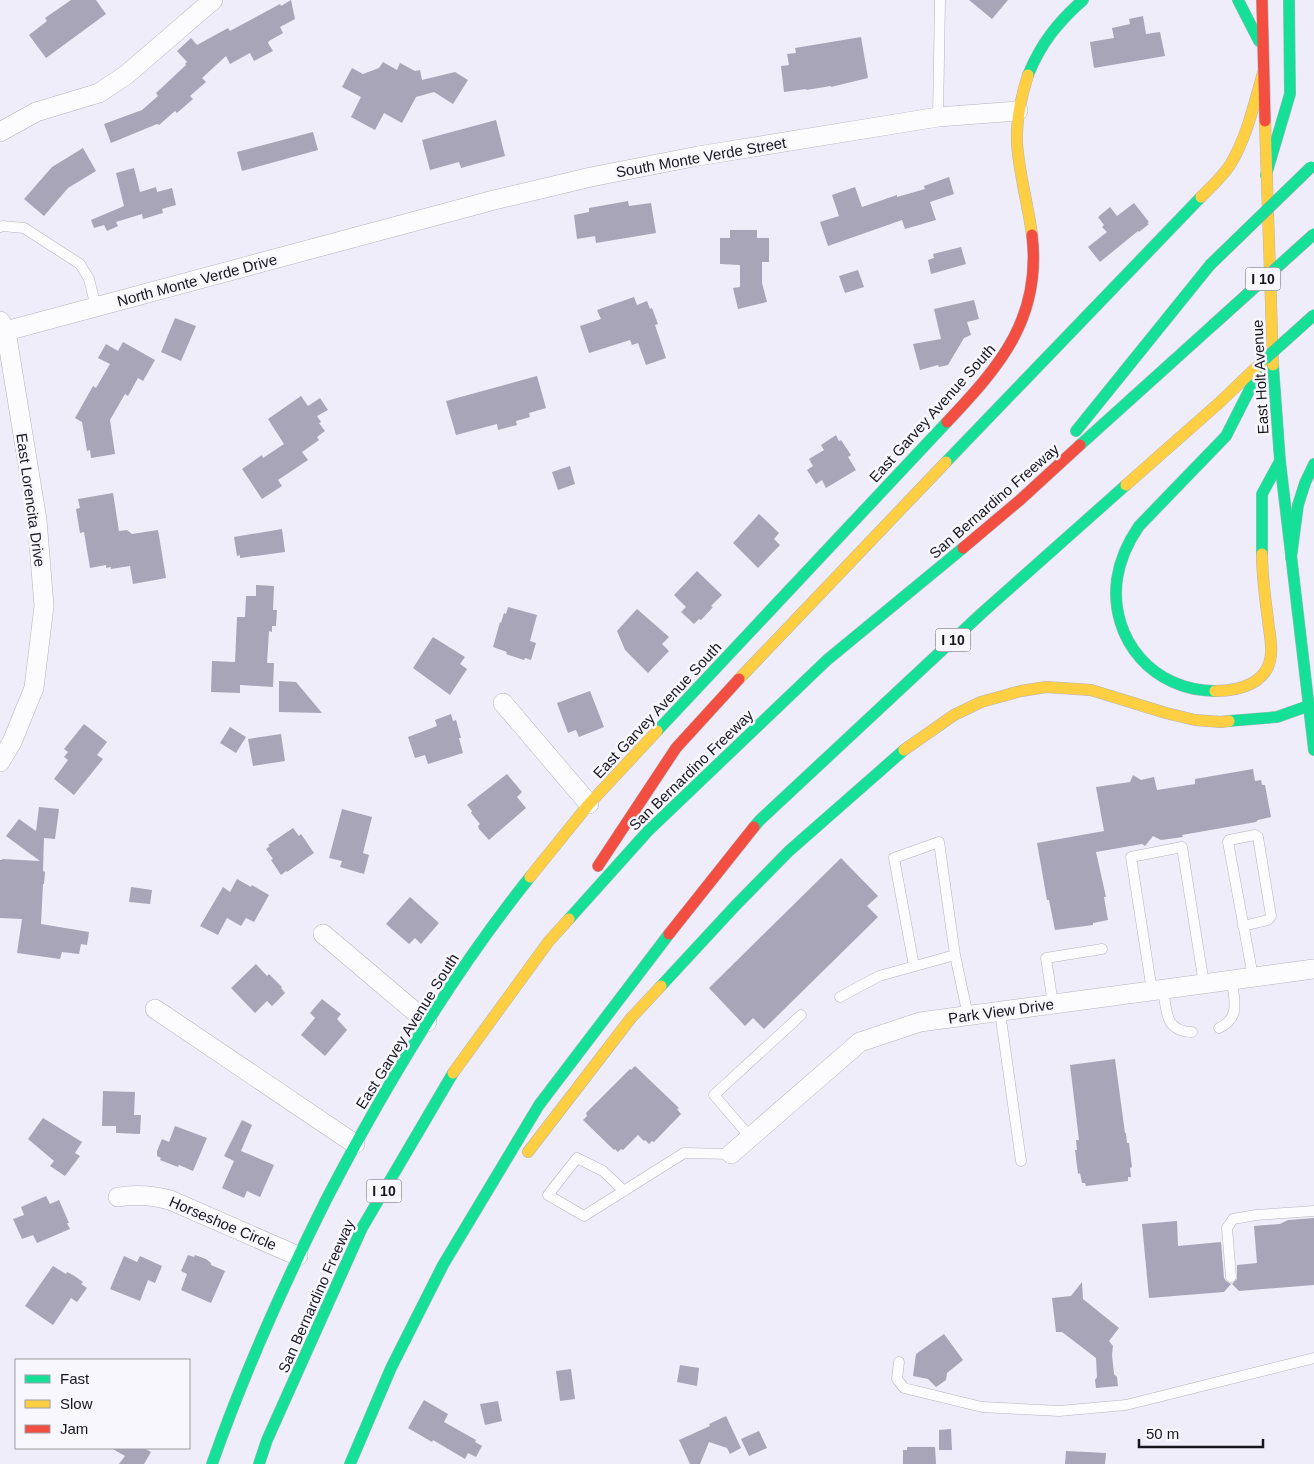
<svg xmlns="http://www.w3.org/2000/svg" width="1314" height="1464" viewBox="0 0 1314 1464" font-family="Arial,sans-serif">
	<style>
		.building { fill: #a8a5b8 }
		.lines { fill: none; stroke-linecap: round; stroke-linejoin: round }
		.lane-casing { stroke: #b5b3be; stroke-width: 11 }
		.street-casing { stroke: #b5b3be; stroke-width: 20 }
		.fast-casing { stroke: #b5b3be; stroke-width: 12 }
		.slow-casing { stroke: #b5b3be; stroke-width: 12 }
		.jam-casing { stroke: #b5b3be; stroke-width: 12 }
		.lane { stroke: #fcfcfe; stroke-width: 10 }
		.street { stroke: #fcfcfe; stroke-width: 19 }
		.fast { stroke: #16e098; stroke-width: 11 }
		.slow { stroke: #ffcf43; stroke-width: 11 }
		.jam { stroke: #f24e42; stroke-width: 11 }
		.fast-bridge-casing { stroke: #ab9ea7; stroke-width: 12; stroke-linecap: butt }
		.fast-bridge { stroke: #16e098; stroke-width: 11 }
		.labels { text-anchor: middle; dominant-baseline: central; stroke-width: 5; stroke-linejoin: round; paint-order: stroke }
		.shield { fill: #f8f7fd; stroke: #5a5a62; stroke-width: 1 }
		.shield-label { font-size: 14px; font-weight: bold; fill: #17161f }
		.street-label { font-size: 15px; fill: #17161f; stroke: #f8f7fd }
	</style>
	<rect width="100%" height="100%" fill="#eeedf9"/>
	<!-- building -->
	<path class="building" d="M71 0H96L106 14 46 58 29 35 47 21 45 18Z
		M291 0 295 19 280 27 283 33 269 41 268 43 273 51 254 61 250 53 230 64 226 56 202 78 206 82 190 96 193 99 177 113 175 111 159 125 157 124 111 143 104 124 142 110 158 96 156 93 186 65 185 64 187 62 177 51 191 38 197 45 228 28 230 31 280 4 281 6Z
		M969 0H1008L992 19Z
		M1143 16 1146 34 1160 32 1165 56 1094 68 1090 42 1114 38 1112 28 1130 24 1129 19Z
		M861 37 868 78 831 87V86L806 90V89L784 92 781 66 789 65 787 54 796 53 795 48Z
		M383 62 397 70 400 63 415 71 420 70 422 80 455 72 468 80 453 104 434 92 416 97 402 123 384 113 375 130 351 117 361 97 342 87 352 68 363 74 379 68Z
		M496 120 505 156 461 168 459 162 430 170 422 140Z
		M313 132 318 150 242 171 237 152Z
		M83 148 96 171 68 188 44 216 24 199 52 167Z
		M134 168 140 192 156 187 157 192 172 188 176 205 162 209 163 213 143 219 142 214 116 222 118 226 107 231 104 225 94 228 91 220 124 206 116 173Z
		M949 177 954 194 930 202 936 220 905 229 902 220 828 246 820 222 839 216 832 195 855 187 862 207 897 195V197L925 189 924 186Z
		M628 201 629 206 651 203 656 233 596 243 595 236 577 239 574 215 589 212V208Z
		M1134 203 1149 222 1147 223 1149 224 1139 232 1138 231 1100 262 1088 247 1107 232 1102 227 1104 225 1098 217 1110 207 1117 216Z
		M730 230H757V238H769V262H762V283L767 302 738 309 733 288 740 287V265L720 264V238H730Z
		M961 247 966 264 931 274 928 260 934 258 933 254Z
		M858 270 864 287 845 293 839 276Z
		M634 297 637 305 647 301 650 309 652 308 658 324 655 325 666 358 646 365 638 343 632 345 630 340 589 353 580 326 601 319 597 310Z
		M974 300 979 319 967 322 971 335 964 338 948 365 939 367 938 365 920 370 913 344 941 339 934 309Z
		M175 318 196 326 181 361 161 352Z
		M123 342 155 360 143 381 138 378 128 396 125 394 110 420 115 454 91 458 90 450 87 451 82 422 75 418 93 386 96 388 110 364 98 358 106 344 118 351Z
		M537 376 546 408 529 413 530 417 516 421 517 425 498 430 497 424 456 435 446 401Z
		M301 396 308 406 320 398 328 410 317 416 321 422 319 423 325 431 317 437 319 440 302 452 308 460 278 480 282 486 262 499 242 469 262 455 263 458 284 444 268 419Z
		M836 435 839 441 841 440 851 455 848 457 856 470 826 488 822 480 816 484 807 470 813 466 809 459 824 450 821 445Z
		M570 466 575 484 558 490 552 472Z
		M113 493 119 531 127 530 132 534 158 530 166 578 133 584 130 566 111 569V567L106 568V565L90 568 84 532 80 533 76 509 80 508 78 499Z
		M759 514 779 533 774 539 780 545 758 568 733 543Z
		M282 529 285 552 240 558V555L237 556 234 537Z
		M697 571 722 595 711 606 713 607 701 620 699 619 694 624 681 612 686 607 674 595Z
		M256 585 274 586 273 610H277L276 626H272V632L269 631 267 663H274L273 687 240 685V693L211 692 212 661 235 662 237 617H245L246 596H256Z
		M508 607 537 615 530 641 536 643 531 660 525 658 524 660 506 654 507 652 493 647 500 622 501 623 504 613 506 614Z
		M637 609 669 637 662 644 669 651 648 673 625 650 617 631Z
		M433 637 465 657 460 664 467 669 450 695 413 668Z
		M279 681 296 682 322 713 279 712Z
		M590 691 604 727 579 737 576 730 568 733 557 703Z
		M451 714 453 721 456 720 461 738H459L463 753 428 764 425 755 415 758 408 737 437 726 435 720Z
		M84 724 107 742 97 755 103 759 74 795 54 779 68 760 64 757 68 752 64 749Z
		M230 727 246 737 236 753 220 743Z
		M281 734 285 761 253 766 248 739Z
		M1253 769 1255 781 1261 780 1262 785H1265L1271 817 1258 820 1256 822 1182 835 1183 837 1161 840 1153 836 1145 846 1142 844 1096 852 1106 897H1104L1108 920 1093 923V925L1055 930 1049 900H1047L1037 843 1104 831 1096 787 1130 782 1133 775 1141 780 1154 777 1157 790 1195 784V779Z
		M507 774 522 792 517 797 526 808 489 840 479 829 478 826 480 824 471 813 472 811 467 805Z
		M39 807 59 809 55 839 44 838 43 871 45 872 44 884H43L41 924 89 932 87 945 81 944 79 954 62 952 60 959 17 953 22 919 0 918V860H2V859L40 861 6 836 19 819 36 831Z
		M342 809 372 817 363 853 369 855 364 874 340 867 342 861 329 858Z
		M293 828 299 836 301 834 314 853 287 872 286 871 281 875 271 860 273 859 266 849 270 846 268 845Z
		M841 858 878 896 867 906 878 917 764 1029 753 1018 745 1026 709 988Z
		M237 879 251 887 252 885 269 895 254 922 246 918 241 926 227 918 218 935 200 926 223 887 230 892Z
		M131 887 152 890 150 904 129 902Z
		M410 897 439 923 421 944 415 938 409 944 386 924Z
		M256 964 267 976 269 974 282 987 281 988 285 993 272 1006 267 1001 255 1013 231 988Z
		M322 999 341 1014 337 1019 347 1030 325 1056 301 1035 315 1018 310 1013Z
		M1115 1059 1125 1133H1126L1127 1143H1129L1132 1167 1130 1168 1131 1177H1128V1181L1086 1186 1085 1183H1082L1080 1173 1078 1174 1075 1150H1077L1076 1140H1079L1070 1065Z
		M635 1066 679 1108 677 1109 681 1114 654 1142 652 1141 649 1144 645 1140 644 1141 638 1135 623 1150 621 1149 618 1152 615 1149 614 1150 583 1120 587 1116 586 1113 630 1069 631 1070Z
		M103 1091 135 1092 134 1115H141L140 1134 116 1133V1126H102Z
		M43 1118 82 1142 75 1153 80 1156 65 1176 50 1166 54 1161 28 1139Z
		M242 1120 252 1125 241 1151 274 1165 260 1197 247 1191 244 1198 222 1188 234 1161 224 1156Z
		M175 1126 207 1138 193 1171 179 1165 178 1167 160 1160 161 1158 157 1156V1151L162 1139 169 1142Z
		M46 1196 50 1204 59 1200 69 1223H67L70 1229 37 1243 33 1235 22 1239 13 1219 24 1215 21 1207Z
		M1314 1218V1285L1239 1291 1232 1284 1237 1279V1265L1257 1263 1254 1226 1280 1224 1288 1220Z
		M1177 1221 1178 1246 1221 1242 1224 1278 1226 1281 1231 1284 1224 1292 1149 1298 1142 1224Z
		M188 1255 194 1257 195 1255 206 1259 211 1263V1265L225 1271 211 1303 181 1290 187 1274 181 1271Z
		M124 1256 137 1262 140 1256 162 1266 155 1283 148 1280 140 1301 110 1289Z
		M53 1266 66 1274 67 1272 73 1275 83 1282 81 1284 87 1288 77 1302 71 1298 53 1325 25 1306Z
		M1082 1282 1083 1299 1119 1328 1109 1341 1113 1346 1112 1355 1114 1374 1117 1377 1118 1386 1096 1388 1095 1380 1097 1377 1096 1358 1062 1332H1056L1052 1298 1071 1296Z
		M944 1334 963 1360 947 1373 946 1380 936 1387 928 1379 913 1376 916 1354Z
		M680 1365 699 1368 697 1386 677 1382Z
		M571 1369 575 1399 560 1401 556 1371Z
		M424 1400 448 1414 444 1422 476 1440 475 1442 482 1446 476 1457 468 1453 465 1459 433 1440 432 1442 408 1428Z
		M498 1401 502 1421 485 1425 480 1404Z
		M726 1416 741 1448 730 1454 727 1448 709 1442 700 1464H690L679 1440 710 1426 709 1424Z
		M951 1429 952 1450H939V1430Z
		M759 1431 767 1448 749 1456 741 1439Z
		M907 1447H935L936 1464H903V1450H907Z
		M111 1448H144L151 1452 144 1464H119L125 1456Z
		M1066 1451 1106 1453 1105 1464H1065Z"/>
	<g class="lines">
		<!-- lane casing -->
		<g class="lane-casing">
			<path id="lane" d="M938 117 940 0
				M0 227 2 226 24 228 80 264 89 279 96 307
				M1243 926 1268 920 1271 916 1258 837 1255 835 1229 840 1228 842 1253 977
				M955 955 968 1016
				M1163 989C1167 1011 1164 1031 1192 1032
				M1152 991 1131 857 1182 847 1204 984
				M840 997 879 976 955 955 939 842 894 858 914 966
				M1053 1004 1046 958 1102 949
				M1000 1012 1021 1161
				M1219 1028C1241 1018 1234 1000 1232 980
				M750 1137 714 1095 801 1015
				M624 1191 603 1171 577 1158 548 1195 584 1216 684 1153 731 1154
				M1231 1277 1227 1228 1233 1219 1256 1215 1314 1211
				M899 1362 897 1379 904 1388 982 1407 1059 1411 1126 1405 1314 1358"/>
		</g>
		<!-- street casing -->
		<g class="street-casing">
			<path id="street" d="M0 132 36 112 99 93 126 75 213 0
				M0 321 6 331 37 520 44 606 34 688 12 742 0 762
				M6 331 494 200 591 177 698 156 938 117 1018 111
				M503 703 589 804
				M323 934 427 1022
				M155 1009 355 1144
				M731 1154 860 1042 920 1022 1314 969
				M118 1197C136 1194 152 1195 170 1200L298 1256"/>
		</g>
		<!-- fast casing -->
		<g class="fast-casing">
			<path id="fast" d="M1238 0 1259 41
				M1028 75C1041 43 1058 22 1083 0
				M1266 175 1290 94 1289 0
				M1273 365 1280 461 1314 750
				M1076 431 1210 265
				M1080 445 1213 325
				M946 462 1201 197
				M1262 554V494L1280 461
				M1291 558 1298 505 1305 483 1314 464
				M1215 691C1154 691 1109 640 1117 579 1120 559 1128 542 1139 526L1226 436 1257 375
				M1229 721 1277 717 1308 706
				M657 731 947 422
				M754 827 760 820 982 613 1126 485
				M569 919 648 831 827 660 963 548
				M661 986 736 905 789 851 904 750
				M212 1464C244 1373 283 1286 326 1200 385 1086 450 977 530 877
				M259 1464 267 1440 362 1228 453 1073
				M350 1464 391 1368 443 1265 539 1105 669 934"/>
		</g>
		<!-- slow casing -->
		<g class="slow-casing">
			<path id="slow" d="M1028 75C1021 97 1016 120 1017 143 1019 174 1028 204 1032 235
				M1265 121 1273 365
				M1201 197C1211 187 1222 177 1230 165 1247 137 1254 104 1263 73
				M1126 485 1219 403 1265 359
				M739 679 946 462
				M1215 691C1240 691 1269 683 1271 654 1272 643 1269 631 1268 620 1265 598 1262 576 1262 554
				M904 750 954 715 981 702 1021 691 1046 687 1091 690 1166 713 1195 720 1221 722 1229 721
				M530 877 589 804 657 731
				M453 1073 549 941 569 919
				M528 1152 631 1018 661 986"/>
		</g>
		<!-- jam casing -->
		<g class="jam-casing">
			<path id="jam" d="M1262 0 1265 121
				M947 422C1000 366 1042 318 1032 235
				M963 548 1020 500 1080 445
				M598 866 676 748 739 679
				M669 934 754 827"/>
		</g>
		<!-- lane -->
		<use href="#lane" class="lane"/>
		<!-- street -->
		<use href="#street" class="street"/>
		<!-- fast -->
		<use href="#fast" class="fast"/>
		<!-- slow -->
		<use href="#slow" class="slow"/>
		<!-- jam -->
		<use href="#jam" class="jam"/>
		<!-- fast-bridge casing -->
		<g class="fast-bridge-casing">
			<path id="fast-bridge" d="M1210 265 1311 167
				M1213 325 1314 234
				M1265 359 1314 315"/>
		</g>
		<!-- fast-bridge -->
		<use href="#fast-bridge" class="fast-bridge"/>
	</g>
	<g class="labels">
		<!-- shield labels -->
		<g class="shield">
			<rect x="1245.5" y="267.5" width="35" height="23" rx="4"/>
			<rect x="935.5" y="628.5" width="35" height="23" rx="4"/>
			<rect x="366.5" y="1179.5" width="35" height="23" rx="4"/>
		</g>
		<g class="shield-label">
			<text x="1263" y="279">I 10</text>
			<text x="953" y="640">I 10</text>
			<text x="384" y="1191">I 10</text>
		</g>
		<!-- street labels -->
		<g class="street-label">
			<text transform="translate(701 157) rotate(-10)">South Monte Verde Street</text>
			<text transform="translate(197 280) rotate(-15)">North Monte Verde Drive</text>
			<text transform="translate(1260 377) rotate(-93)">East Holt Avenue</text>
			<text transform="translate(932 413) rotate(-48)">East Garvey Avenue South</text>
			<text transform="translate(31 500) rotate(82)">East Lorencita Drive</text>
			<text transform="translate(994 501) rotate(-41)">San Bernardino Freeway</text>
			<text transform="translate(657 710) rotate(-47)">East Garvey Avenue South</text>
			<text transform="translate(691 770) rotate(-44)">San Bernardino Freeway</text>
			<text transform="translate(1001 1011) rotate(-8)">Park View Drive</text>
			<text transform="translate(407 1031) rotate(-58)">East Garvey Avenue South</text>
			<text transform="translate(223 1223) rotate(23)">Horseshoe Circle</text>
			<text transform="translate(316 1296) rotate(-66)">San Bernardino Freeway</text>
		</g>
	</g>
	<!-- legend -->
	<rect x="15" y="1359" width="175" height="90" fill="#f8f7fd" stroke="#9e9da4"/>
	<rect x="25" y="1375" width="25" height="8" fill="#16e098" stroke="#9e9da4"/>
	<text x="60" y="1384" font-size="15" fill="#17161f">Fast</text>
	<rect x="25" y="1400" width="25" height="8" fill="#ffcf43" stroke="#9e9da4"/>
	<text x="60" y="1409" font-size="15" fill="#17161f">Slow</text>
	<rect x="25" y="1425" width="25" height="8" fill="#f24e42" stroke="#9e9da4"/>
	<text x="60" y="1434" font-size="15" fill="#17161f">Jam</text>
	<!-- scale -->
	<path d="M1139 1439v8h124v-8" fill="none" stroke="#17161f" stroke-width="2.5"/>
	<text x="1146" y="1439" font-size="15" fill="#17161f" stroke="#f8f7fd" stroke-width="4" paint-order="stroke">50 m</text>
</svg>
